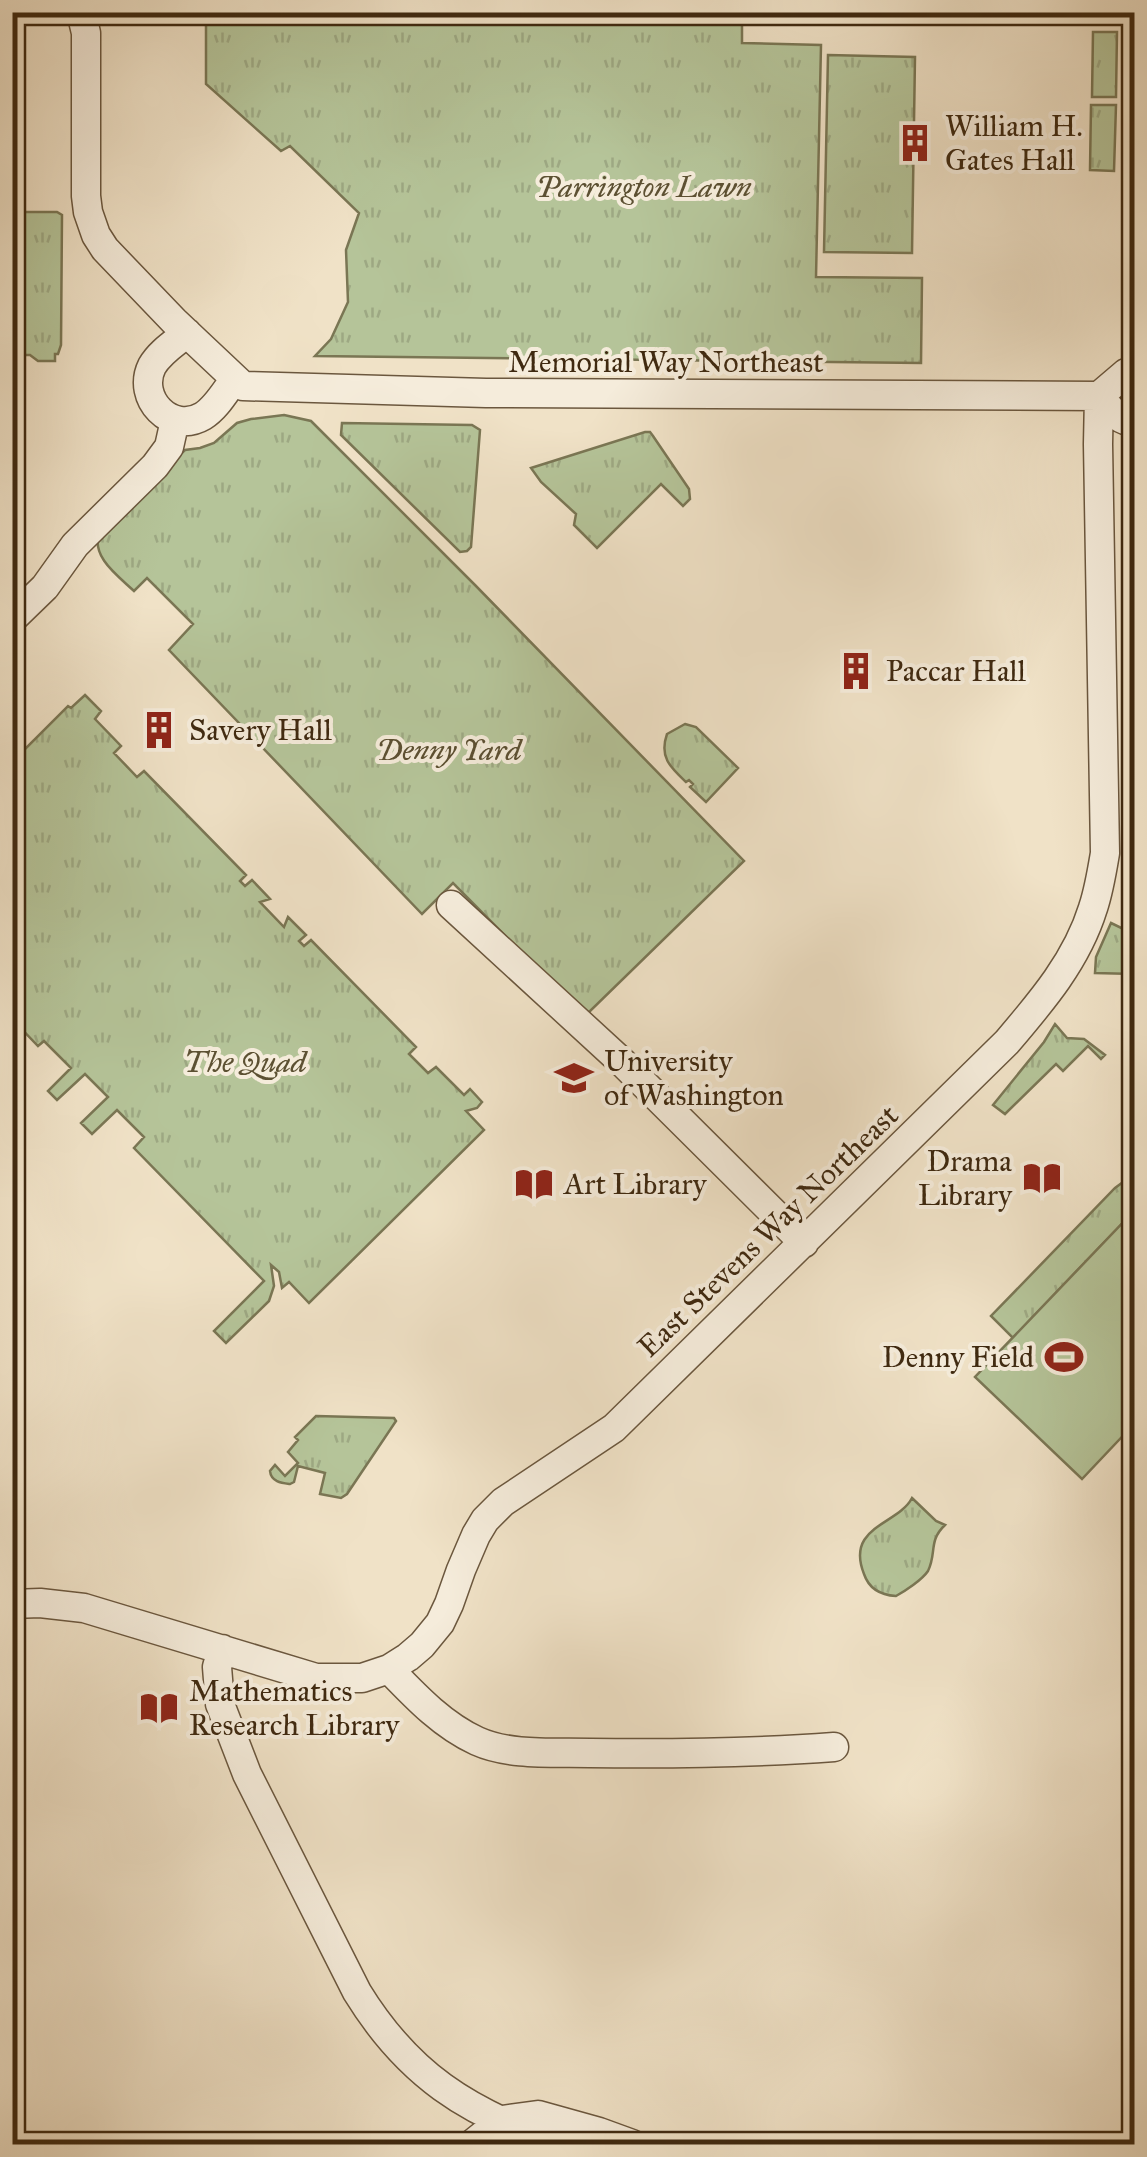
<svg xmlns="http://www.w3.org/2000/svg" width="1147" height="2157" viewBox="0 0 1147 2157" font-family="'IM FELL Great Primer',serif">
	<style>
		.grass { fill: url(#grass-tufts); stroke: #7a7654; stroke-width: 2.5 }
		.garden { fill: #b5c499; stroke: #7a7654; stroke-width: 2.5 }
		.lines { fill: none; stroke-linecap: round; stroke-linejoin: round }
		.minor-casing { stroke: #6b573e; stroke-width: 31 }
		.minor { stroke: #f5ecdb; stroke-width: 28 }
		.labels { text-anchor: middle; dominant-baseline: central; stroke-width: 8; stroke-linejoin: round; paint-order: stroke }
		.poi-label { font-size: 30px; fill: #3f2910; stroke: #f5ecdb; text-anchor: start }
		.park-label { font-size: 30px; font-style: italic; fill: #5c5032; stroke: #f5ecdb }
		.street-label { font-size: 30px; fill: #3f2910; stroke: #f5ecdb }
	</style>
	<defs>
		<pattern id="grass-tufts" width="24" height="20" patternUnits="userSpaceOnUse" patternTransform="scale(2.5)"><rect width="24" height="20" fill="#b5c499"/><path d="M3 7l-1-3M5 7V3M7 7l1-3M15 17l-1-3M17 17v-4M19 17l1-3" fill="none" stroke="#9da883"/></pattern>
	</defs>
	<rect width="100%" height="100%" fill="#f0e2c7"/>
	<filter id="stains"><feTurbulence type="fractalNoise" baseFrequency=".002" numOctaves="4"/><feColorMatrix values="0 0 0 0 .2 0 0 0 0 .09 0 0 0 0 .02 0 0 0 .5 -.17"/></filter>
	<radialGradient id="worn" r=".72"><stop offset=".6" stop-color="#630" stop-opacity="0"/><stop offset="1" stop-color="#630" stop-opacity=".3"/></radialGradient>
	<!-- grass -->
	<path class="grass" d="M206 13H742V43L821 45 816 277 922 278 921 363 315 356 331 339 348 302 346 250 359 213 290 146 281 151 206 84Z
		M1093 32H1117L1116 97H1092Z
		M828 55 915 57 912 253 824 252Z
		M1091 105H1116L1114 171 1090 170Z
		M21 212H57L62 215 61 345 58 354H55V361H38L30 355H18Z
		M284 415 311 421 475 585 744 861 585 1016 453 883 422 914 169 650 193 624 147 578 134 591C117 575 91 557 99 532L185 450 200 448 214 443 237 423 251 419Z
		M342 423 472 425 480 430 471 547 467 551 460 552 341 435Z
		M645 432H650L653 436 689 489 690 499 683 506 661 484 597 548 574 525 576 514 541 482 531 468Z
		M85 695 101 711 95 719 121 746 114 753 137 777 144 771 246 875 240 881 245 886 252 880 270 899 260 902 284 927 288 917 306 935 299 941 304 946 311 940 416 1047 409 1054 428 1073 436 1067 464 1095 470 1089 482 1102 477 1108 466 1111 484 1130 309 1303 289 1282 282 1288 279 1272 271 1265 274 1286 269 1301 226 1343 214 1331 264 1281 134 1148 144 1137 117 1110 92 1134 81 1123 108 1097 85 1074 57 1100 48 1091 71 1068 44 1041 38 1046 13 1020V761L68 706 71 708Z
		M685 724 696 727 738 768 706 802 690 787 693 784 689 780 686 782C670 767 659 757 667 734Z
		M1111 923 1134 934V974L1095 973 1096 957Z
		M1055 1024 1067 1038 1084 1039 1105 1055 1101 1059 1088 1046 1063 1071 1056 1064 1005 1114 993 1105 1044 1042Z
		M1134 1174V1211L1013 1338 991 1316 1115 1188Z
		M316 1416 394 1418 396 1421 347 1494 341 1498 320 1494 325 1473 298 1466 294 1482 290 1484C282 1483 271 1482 270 1471L275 1465 285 1476 298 1463 288 1452 298 1440 295 1437Z
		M912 1498 936 1521 945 1525C928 1541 937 1553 928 1571 922 1580 905 1591 896 1596 880 1595 869 1589 864 1574 845 1526 898 1525 912 1498Z"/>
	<!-- garden -->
	<path class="garden" d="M1134 1211V1424L1082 1479 975 1377Z"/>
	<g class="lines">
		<!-- minor casing -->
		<g class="minor-casing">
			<path id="minor" d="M81 12 86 33V196L88 212 96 235 105 249 174 321 243 386 486 393 1099 396 1126 373H1134
				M187 333C175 343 160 352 152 366 136 398 171 435 203 416 216 408 225 392 234 380
				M1099 396C1110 408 1117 421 1134 422
				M12 619 45 587 75 545 155 466 169 447 175 420
				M451 905 623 1063 804 1243
				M12 1604 40 1603 84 1608 316 1678H362L389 1669 408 1657 422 1645 440 1623 449 1604 461 1570 476 1535 485 1520 503 1502 614 1428 1007 1042C1042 1001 1077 960 1093 908 1099 890 1102 871 1105 853L1098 444 1099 396
				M222 1649 217 1667 220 1704 247 1774 357 1992C408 2075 467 2112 558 2144
				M389 1669C415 1696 442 1725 477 1741 510 1756 554 1752 590 1753 672 1754 753 1753 834 1747
				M502 2120 538 2115 599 2132 632 2144
				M472 2144 502 2120"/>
		</g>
		<!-- minor -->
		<use href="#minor" class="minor"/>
	</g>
	<!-- icons -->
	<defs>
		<g id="building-bare" transform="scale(3)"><path d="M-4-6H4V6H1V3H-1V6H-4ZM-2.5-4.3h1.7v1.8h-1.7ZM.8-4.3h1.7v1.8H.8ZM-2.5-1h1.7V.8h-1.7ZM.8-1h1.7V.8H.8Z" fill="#8f2418" stroke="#f5ecdb" stroke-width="2.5" paint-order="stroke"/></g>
		<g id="university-bare" transform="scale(3)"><path d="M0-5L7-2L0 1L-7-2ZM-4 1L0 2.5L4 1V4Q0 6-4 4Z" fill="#8f2418" stroke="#f5ecdb" stroke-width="2.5" paint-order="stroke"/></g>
		<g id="library-bare" transform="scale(3)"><path d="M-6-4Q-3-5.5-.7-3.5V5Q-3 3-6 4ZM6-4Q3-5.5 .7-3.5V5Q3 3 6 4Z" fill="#8f2418" stroke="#f5ecdb" stroke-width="2.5" paint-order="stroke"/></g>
		<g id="stadium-bare" transform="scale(3)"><path d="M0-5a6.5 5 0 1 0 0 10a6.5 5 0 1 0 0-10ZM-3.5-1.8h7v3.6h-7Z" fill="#8f2418" stroke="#f5ecdb" stroke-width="2.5" paint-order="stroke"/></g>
	</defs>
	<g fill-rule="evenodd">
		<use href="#building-bare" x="915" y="143"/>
		<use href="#building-bare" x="856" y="671"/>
		<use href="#building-bare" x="159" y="730"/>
		<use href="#university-bare" x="574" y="1078"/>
		<use href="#library-bare" x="1042" y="1178"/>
		<use href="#library-bare" x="534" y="1184"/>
		<use href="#stadium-bare" x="1064" y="1357"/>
		<use href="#library-bare" x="159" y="1708"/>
	</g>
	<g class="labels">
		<!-- poi labels -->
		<g class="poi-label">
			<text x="945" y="126">William H.<tspan x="945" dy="34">Gates Hall</tspan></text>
			<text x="886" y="671">Paccar Hall</text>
			<text x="189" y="730">Savery Hall</text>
			<text x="604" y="1061">University<tspan x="604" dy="34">of Washington</tspan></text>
			<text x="1012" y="1161" text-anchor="end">Drama<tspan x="1012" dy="34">Library</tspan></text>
			<text x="564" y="1184">Art Library</text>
			<text x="1034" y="1357" text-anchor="end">Denny Field</text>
			<text x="189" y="1691">Mathematics<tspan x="189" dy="34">Research Library</tspan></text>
		</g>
		<!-- park labels -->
		<g class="park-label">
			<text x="644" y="187">Parrington Lawn</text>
			<text x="449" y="750">Denny Yard</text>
			<text x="245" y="1062">The Quad</text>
		</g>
		<!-- street labels -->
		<g class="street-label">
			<text x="666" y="362">Memorial Way Northeast</text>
			<text transform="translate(768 1231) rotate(-44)">East Stevens Way Northeast</text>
		</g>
	</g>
	<!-- margin -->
	<rect width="1147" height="2157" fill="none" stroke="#f0e2c7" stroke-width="50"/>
	<rect x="15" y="15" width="1117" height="2127" fill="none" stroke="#3f2910" stroke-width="5"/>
	<rect x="25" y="25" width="1097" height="2107" fill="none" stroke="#3f2910" stroke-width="2.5"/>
	<rect width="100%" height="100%" filter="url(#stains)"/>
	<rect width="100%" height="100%" fill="url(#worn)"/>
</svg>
